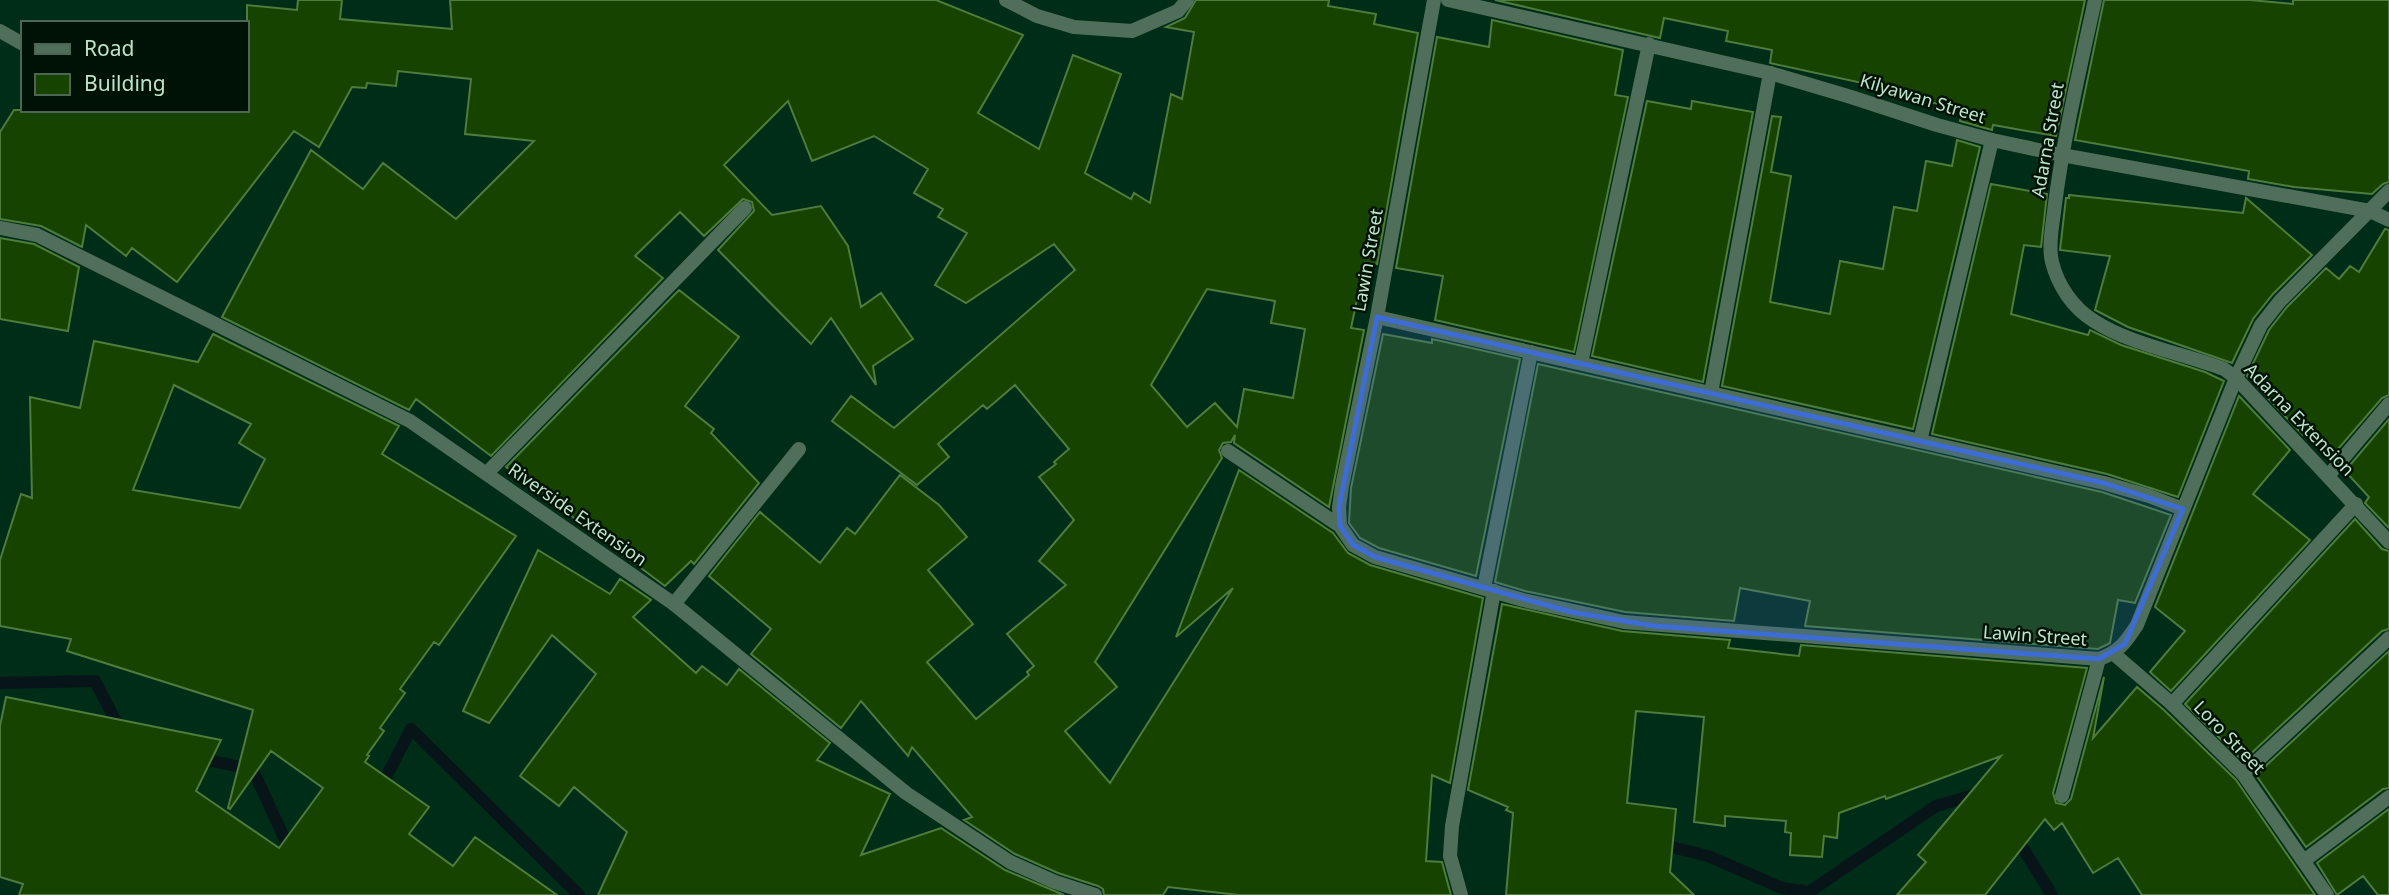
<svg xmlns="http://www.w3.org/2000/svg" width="2389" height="895" viewBox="0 0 2389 895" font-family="'Noto Sans',sans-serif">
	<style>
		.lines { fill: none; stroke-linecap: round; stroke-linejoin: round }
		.stream { stroke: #071519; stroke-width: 12 }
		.building { fill: #174300; stroke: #4e7c3c; stroke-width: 2; fill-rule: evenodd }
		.lane { stroke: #4f6f5b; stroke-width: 14 }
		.street { stroke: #4f6f5b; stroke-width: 14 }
		.marked { fill: #3d6cd5; fill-opacity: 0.2; stroke: #3d6cd5; stroke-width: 5; stroke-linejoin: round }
		.labels { text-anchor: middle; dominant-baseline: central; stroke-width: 5; stroke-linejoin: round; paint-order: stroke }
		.street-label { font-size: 18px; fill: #bde4cb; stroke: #001206 }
	</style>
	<rect width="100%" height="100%" fill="#002d17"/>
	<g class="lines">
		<!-- stream -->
		<path class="stream" d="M0 683 95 681 122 733
			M195 765 213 761 253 770 292 855
			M378 792 411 729 579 895
			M2014 834 2052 895
			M1659 844 1708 856 1782 888 1809 892 1936 806 1981 793"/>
	</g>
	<!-- building -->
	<path class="building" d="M298 0H342L340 19 452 29 450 0H936L1023 35 978 113 1039 149 1073 55 1121 74 1085 173 1131 199 1134 193 1150 203 1171 94 1182 99 1194 32 1166 27 1185 18 1196 0H1329L1328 6 1376 14 1374 24 1418 33 1377 264 1365 262 1351 328 1364 330 1329 507 1234 443 1235 435 1231 442 1223 443 1219 450 1222 458 1095 662 1117 687 1065 731 1110 783 1233 588 1176 637 1239 470 1333 533 1348 553 1370 565 1483 598 1450 783 1432 775 1426 861 1442 862 1451 895H1239L1168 887 1163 895H1104L1103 889 1098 886 1058 873 1015 854 964 820 972 817 912 747 908 756 861 701 841 728 751 654 771 629 709 576 760 512 820 563 847 528 855 534 900 475 939 505 967 537 928 570 973 624 927 662 976 719 1029 675 1027 672 1034 666 1007 634 1066 585 1039 561 1074 520 1039 477 1056 464 1054 462 1069 449 1015 385 987 409 983 405 938 444 949 457 917 485 832 421 851 396 894 428 1075 270 1054 244 966 303 935 285 967 233 938 217 943 209 914 193 928 169 874 136 812 161 788 101 724 165 772 215 821 206 848 246 861 307 881 293 913 339 873 366 876 385 831 318 811 344 718 250 754 211 752 202 743 199 704 236 680 212 635 256 663 278 491 456 416 399 409 410 222 317 311 150 363 189 383 163 456 219 534 141 465 134 471 79 398 71 396 86 367 83 366 88 352 87 319 147 294 131 177 282 132 248 126 256 86 225 82 247 41 226 0 219V132L14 110H247V5L297 10ZM1207 289 1275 301 1271 323 1305 329 1293 398 1244 389 1237 427 1215 403 1187 427 1151 385Z
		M1495 0H2085L2056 136 1993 125 1992 130 1960 121 1963 108 1922 101V98L1881 90V87L1770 63 1772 50 1726 41 1728 31 1664 18 1660 38Z
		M2104 0H2250L2293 4V0H2389V182L2383 184 2372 194 2294 187 2248 179 2249 171 2075 140Z
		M1492 20 1623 50 1615 95 1628 97 1574 352 1435 320 1443 276 1396 268 1437 37 1489 47Z
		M1647 101 1691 109 1692 101 1753 112 1703 382 1592 356Z
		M1772 116 1781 117 1771 172 1791 176 1770 302 1830 314 1840 261 1883 269 1894 207 1917 211 1926 161 1952 166 1957 140 1980 147 1913 429 1722 386Z
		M1991 184 2047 194 2041 247 2024 245 2011 314 2088 335 2090 330 2121 345 2205 372 2224 381 2178 497 2107 474 1932 434Z
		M2069 195 2243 213 2246 198 2312 255 2273 294 2253 319 2232 363 2128 327 2095 310 2110 256 2060 250 2066 198H2069Z
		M2385 229 2389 230V395L2382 398 2332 456 2308 429 2303 435 2247 376 2269 330 2287 307 2326 268 2339 279 2350 266 2359 272Z
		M0 238 34 244 79 267 68 331 0 319Z
		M679 290 739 337 685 406 714 429 711 433 759 483 694 564 691 561 665 586 506 467Z
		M213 334 399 426 382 454 516 536 439 645 434 642 400 689 405 693 380 728 384 731 367 755 369 756 365 762 429 807 409 834 453 866 475 837 557 895H19L23 884 0 877V726L6 697 221 740 196 791 279 848 323 788 271 751 230 809 228 808 253 710 67 651 71 639 0 626V560L21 494 32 498 30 397 80 408 94 341 198 362ZM174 385 251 424 239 443 265 459 240 508 133 490Z
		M1383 334 1432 343V339L1520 359 1476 576 1379 548 1360 538 1349 523 1351 488Z
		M1538 364 2102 492 2171 515 2135 603 2118 600 2110 643 2098 649 1805 626 1810 601 1740 588 1734 621 1625 612 1525 591 1495 582Z
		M2239 396 2290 450 2253 494 2310 540 2171 691 2150 672 2185 631 2155 607Z
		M2389 419V528L2365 503 2369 497 2345 471Z
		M2355 519 2382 549 2389 551V629L2382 631 2243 761 2185 704Z
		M538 550 610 594 620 579 651 600 633 617 696 673 702 666 727 685 739 669 830 743 817 760 890 794 861 855 941 828 1005 870 1064 895H598L627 832 574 787 559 806 520 776 596 674 552 635 489 723 463 711Z
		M1502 604 1622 631 1730 640 1728 648 1799 656 1801 645 2087 668 2053 793 2056 803 2065 805 2071 799 2104 677 2093 738 2137 687 2165 711 2236 780 2315 895H2142L2118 858 2093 873 2062 823 2054 830 2045 819 1985 895H1897L1926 862 1918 855 2001 756 1886 799 1885 796 1839 813 1837 838 1824 836 1822 857 1790 855 1791 833 1785 832 1786 821 1725 816V826L1694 822 1704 717 1636 711 1627 803 1676 809 1670 872 1694 895H1506L1513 813 1506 810 1508 807 1468 790Z
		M2389 651V788L2383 789 2306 847 2256 775Z
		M2389 809V895H2378L2363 876 2337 895 2317 863Z"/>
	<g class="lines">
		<!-- lane -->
		<path class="lane" d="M0 31 23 44
			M1581 363 1649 44
			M1711 393 1770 73
			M1920 441 1992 140
			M487 473 745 208
			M2328 476 2389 404
			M1484 588 1531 352
			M674 604 799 449
			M2172 704 2356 504
			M2243 774 2389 638
			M2062 796 2099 659
			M2305 860 2389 797"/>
		<!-- street -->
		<path class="street" d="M1006 0 1037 16 1074 27 1132 31 1178 11 1187 0
			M1448 0 1770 73 1851 97 1937 125 1992 140 2062 155 2370 211 2389 220
			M2095 0C2080 68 2064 135 2055 204 2053 222 2048 245 2052 262 2058 286 2073 308 2094 321 2131 345 2183 353 2224 369L2236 378 2389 542
			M0 228 37 235 410 421 674 604 906 793 1010 862 1055 882 1095 895
			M1377 317 2104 483 2149 496 2183 509
			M1228 451 1340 526 1353 545 1375 557 1523 600 1624 622 2099 659C2119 652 2126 642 2137 625L2236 378 2261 325 2280 301 2389 191
			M1340 526 1339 507 1342 486 1377 317 1434 0
			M2114 654 2172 704 2243 774 2327 895
			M1461 895 1450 856 1452 826 1494 591"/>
	</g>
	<!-- marked area -->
	<path class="marked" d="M1377 317 2104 483 2183 509 2125 644 2099 659 1654 626 1571 612 1375 557 1353 545 1340 526 1339 507Z"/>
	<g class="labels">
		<!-- street labels -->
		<g class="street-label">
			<text transform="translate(1923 98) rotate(17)">Kilyawan Street</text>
			<text transform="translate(2047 140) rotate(-80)">Adarna Street</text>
			<text transform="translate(1367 260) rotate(-80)">Lawin Street</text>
			<text transform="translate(2300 419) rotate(46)">Adarna Extension</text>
			<text transform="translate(578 514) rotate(35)">Riverside Extension</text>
			<text transform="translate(2035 635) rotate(4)">Lawin Street</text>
			<text transform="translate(2230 737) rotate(46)">Loro Street</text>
		</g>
	</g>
	<!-- legend -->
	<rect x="21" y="21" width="228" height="91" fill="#001206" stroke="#4c6655" stroke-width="2"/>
	<rect x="35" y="44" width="35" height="10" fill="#4f6f5b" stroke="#4c6655" stroke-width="2"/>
	<text x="84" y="56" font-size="21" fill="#bde4cb">Road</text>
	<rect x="35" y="74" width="35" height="21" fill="#174300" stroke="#4c6655" stroke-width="2"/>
	<text x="84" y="91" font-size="21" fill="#bde4cb">Building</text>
</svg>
